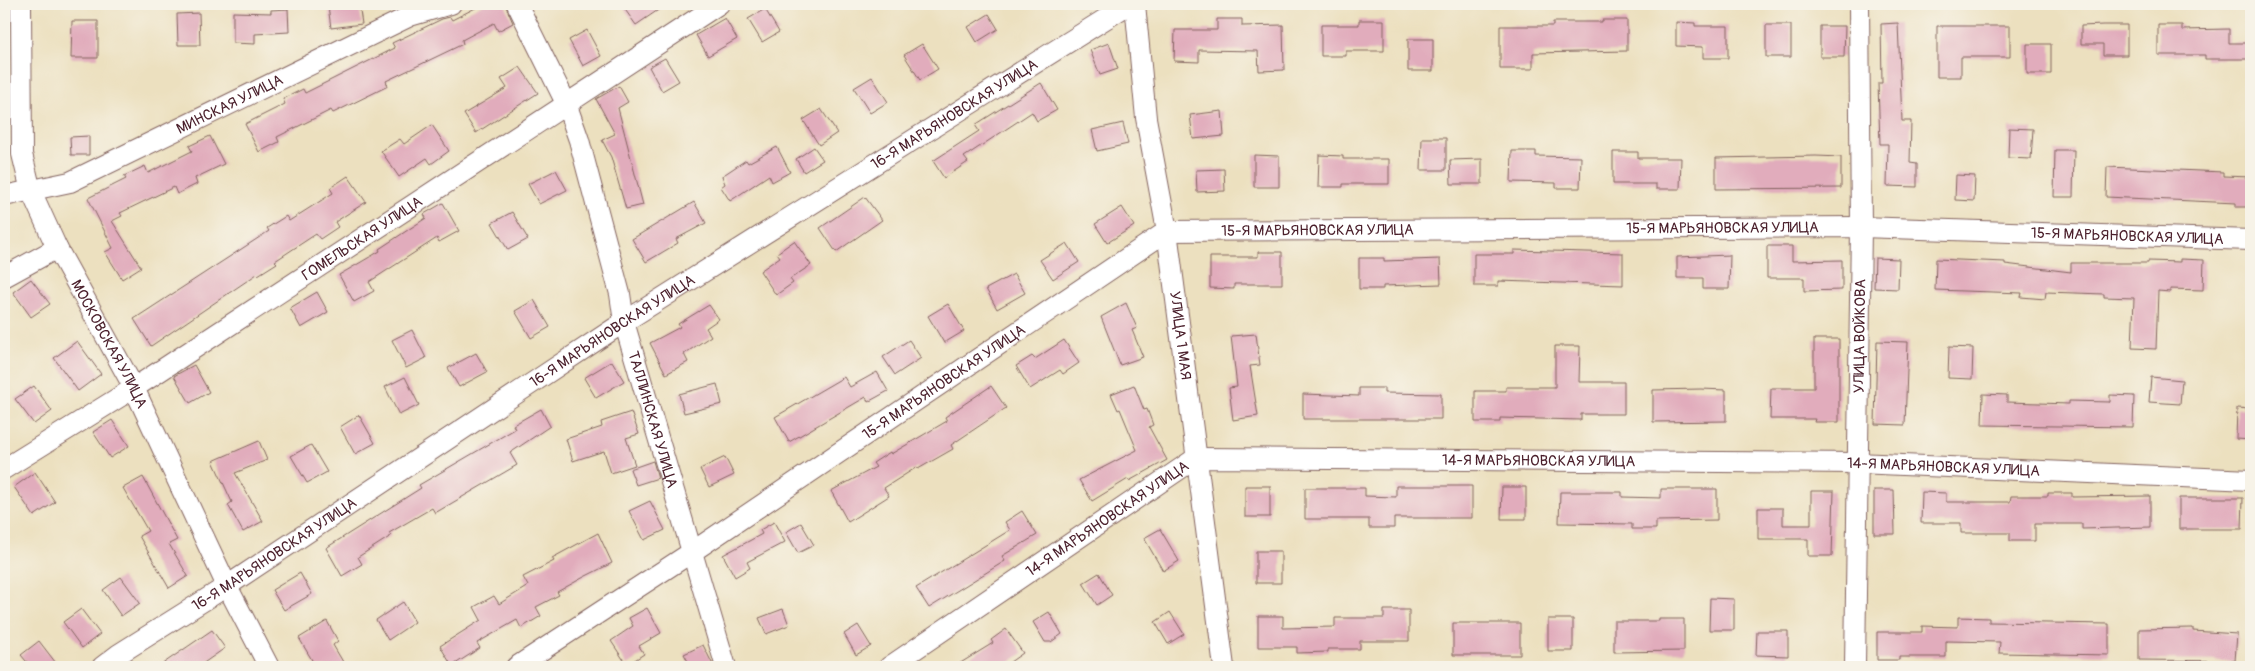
<svg xmlns="http://www.w3.org/2000/svg" width="2255" height="671" viewBox="0 0 2255 671" font-family="Pangolin,sans-serif">
	<style>
		.building { fill: #e1acbc }
		.lines { fill: none; stroke-linecap: round; stroke-linejoin: round }
		.minor-casing { stroke: #83635f; stroke-width: 22 }
		.minor { stroke: #fff; stroke-width: 20 }
		.labels { text-anchor: middle; dominant-baseline: central; stroke-width: 4; stroke-linejoin: round; paint-order: stroke }
		.street-label { font-size: 15px; fill: #4a1f2b; stroke: #f7f3e8 }
	</style>
	<rect width="100%" height="100%" fill="#f7f3e8"/>
	<filter id="ink" filterUnits="userSpaceOnUse"><feTurbulence type="fractalNoise" baseFrequency=".02" numOctaves="2"/><feDisplacementMap in="SourceGraphic" scale="10" xChannelSelector="R" yChannelSelector="G"/><feConvolveMatrix kernelMatrix="1 2 1 2 8 2 1 2 1" color-interpolation-filters="sRGB"/></filter>
	<filter id="wash" filterUnits="userSpaceOnUse"><feTurbulence type="fractalNoise" baseFrequency=".0096" numOctaves="4" result="noise"/><feDisplacementMap in="SourceGraphic" scale="20" xChannelSelector="R" yChannelSelector="G"/><feGaussianBlur stdDeviation="1.12" result="paint"/><feColorMatrix in="noise" values="0 0 0 0 0 0 0 0 0 0 0 0 0 0 0 0 0 1.4 0 .05"/><feComposite in="paint" operator="in"/></filter>
	<g filter="url(#wash)">
		<rect width="100%" height="100%" fill="#ece0bf"/>
		<g id="blocks">
			<!-- building -->
			<path class="building" d="M343 4H359L362 24 331 28 328 6Z
				M483 4H505L513 23 498 31 494 23 462 40 463 44 386 81 388 86 333 113 331 110 277 137 279 142 259 152 245 124 285 104 283 99 303 89 305 93 395 48 392 43 442 19 450 17 452 20Z
				M621 4H667L636 25Z
				M288 9 289 32 255 34V44L233 43V12L271 13V10Z
				M765 9 779 32 762 42 748 19Z
				M199 13 200 45H178L177 14Z
				M989 14 998 29 977 42 968 27Z
				M725 18 737 39 708 56 696 35Z
				M1217 19H1242V26L1283 25 1284 70 1259 71 1258 51 1199 50V62L1174 61 1175 30H1217Z
				M1359 20H1384V51H1346V56H1321V25H1359Z
				M1602 20H1627V51L1533 53V69H1500V26H1553V22H1602Z
				M72 21H98V58H71Z
				M1676 22 1695 23V26H1728V58H1703V47L1676 46Z
				M1898 23 1902 121H1911L1910 163 1917 164V187L1887 186 1888 144H1880L1878 83H1882L1881 24Z
				M1766 25H1791V57H1766Z
				M2103 25H2127V55H2103V44H2081V26Z
				M2158 25H2182V30L2229 29V43H2251V59H2205V55H2158Z
				M1820 26H1845L1844 57H1820Z
				M1937 26H2010V57H1961V77H1937Z
				M587 30 601 56 583 66 569 40Z
				M1408 39H1433V71H1408Z
				M1109 43 1118 69 1100 75 1090 50Z
				M922 44 938 69 920 80 904 55Z
				M2027 44H2051V74H2027Z
				M665 58 679 81 662 91 649 67Z
				M520 67 538 93 476 133 464 114 507 88 501 79Z
				M872 77 888 102 870 113 854 88Z
				M1041 83 1057 110 1037 121 1032 112 964 157 968 162 944 178 933 161 979 131 975 125Z
				M619 86 628 102 618 108 643 205 626 209 611 157 602 140 615 134 596 99Z
				M821 109 837 133 819 145 803 120Z
				M1222 111 1224 136 1193 139 1190 115Z
				M1123 123 1128 144 1097 151 1092 130Z
				M432 125 449 151 431 164 427 158 399 177 381 151 400 139 404 144Z
				M2009 128 2033 129 2031 159 2008 158Z
				M89 136V155H71L70 137Z
				M210 136 224 164 195 178 197 184 177 194 174 187 120 213 122 216 112 221 141 267 122 279 105 252 113 248 88 198 126 179 124 176 145 166 148 173 192 151 189 146Z
				M1422 138H1446V170H1421Z
				M777 147 790 172 772 182 769 175 730 201 721 187 725 184 722 176 746 160 748 163Z
				M814 147 823 160 804 172 796 159Z
				M2055 150H2074L2073 197H2054Z
				M1512 151H1536V156L1581 157 1580 188H1556V183L1511 182Z
				M1613 152H1638V158H1681L1680 189H1656V184H1613Z
				M1254 155 1279 156V187H1254Z
				M1319 155 1343 156V159H1389V184H1343V187H1318Z
				M1816 156 1841 157V188L1716 189V158Z
				M1482 159V184H1451L1450 160Z
				M2107 167 2223 172V176L2251 177V207H2236V203L2106 197Z
				M1224 169 1225 191 1197 192 1196 170Z
				M556 170 567 190 539 204 528 184Z
				M1956 175 1975 176 1974 201 1955 200Z
				M348 176 366 202 335 222 338 227 320 239 316 234 275 261 277 263 258 275 257 274 151 346 134 319 269 231 267 228 286 216 289 221 333 193 330 188Z
				M865 197 882 220 836 252 820 228Z
				M694 202 706 223 676 239 678 243 646 262 632 239Z
				M443 203 459 231 439 242 437 238 369 282 374 291 354 302 339 275 380 251 379 249 426 218 424 214Z
				M1122 207 1134 226 1107 243 1095 224Z
				M512 212 528 239 508 250 492 223Z
				M794 241 811 265 790 279 793 283 776 295 760 271 780 257 777 253Z
				M1067 243 1079 262 1053 279 1040 260Z
				M1767 246H1792V261L1842 260V290L1804 291V278H1767Z
				M1514 250 1623 253V285L1498 281V286H1474V254H1514Z
				M1258 252H1282V284H1234V289L1210 288V257H1258Z
				M1730 255 1729 289H1703V278H1677V257Z
				M1359 258H1384V261L1440 259 1441 284 1383 286V289H1359Z
				M1875 258 1899 259 1898 289 1874 288Z
				M1936 259 2005 262V264L2071 272V263H2148V261L2180 262V259L2204 260 2203 290 2170 289V292L2158 291 2156 349 2132 348 2134 298 2104 297V294L2046 292 2045 299 2021 297 2022 293 1935 290Z
				M1014 274 1025 293 997 309 986 289Z
				M31 279 50 304 31 317 13 292Z
				M317 292 328 312 301 328 290 308Z
				M534 300 550 327 531 338 515 311Z
				M1126 303 1137 328 1132 330 1143 357 1120 365 1101 317Z
				M948 304 964 331 944 343 928 316Z
				M709 305 719 319 706 328 711 336 684 354 688 362 666 374 650 343 680 327 678 324Z
				M412 330 426 358 406 368 392 340Z
				M1256 334 1260 365 1250 366 1258 416 1233 420 1229 388 1237 387 1231 336Z
				M1814 339H1839V422H1814L1815 419H1770L1771 388H1814Z
				M909 340 921 358 895 375 883 357Z
				M1064 340 1079 363 1063 374 1060 370 1030 389 1016 366 1032 356 1035 359Z
				M77 341 101 374 78 391 54 358Z
				M1877 341 1908 342 1905 425 1875 424Z
				M1555 346H1580L1579 382H1624V414H1581V420L1500 418V422H1475V391H1506V387H1555Z
				M1949 347 1973 348 1972 379 1948 378Z
				M476 353 487 372 459 387 448 368Z
				M612 361 624 381 596 398 584 378Z
				M194 365 209 392 190 403 174 376Z
				M877 372 888 391 868 402 866 397 789 442 775 417 844 377 850 387Z
				M405 377 419 405 399 415 385 387Z
				M2151 377 2182 380 2180 404 2149 402Z
				M717 384 722 404 684 413 679 394Z
				M1134 385 1144 410 1147 409 1153 425 1149 427 1167 460 1129 481 1128 479 1092 501 1079 480 1137 450 1120 409 1118 410 1111 394Z
				M34 386 52 411 34 424 15 399Z
				M991 386 1006 408 951 445 953 449 918 469 917 467 884 488 889 496 848 522 831 491 876 467 873 463 890 452 891 454 947 421 945 417Z
				M1359 388H1384V393L1441 394V419H1303V394L1359 396Z
				M1701 389 1726 390V421L1653 422V390Z
				M1983 394 2007 395V402L2069 404V401L2110 402V395L2134 396 2133 427 1982 425Z
				M2237 408 2251 409V440L2236 439Z
				M541 409 550 426 510 453 517 465 435 513 432 508 389 533 391 536 358 557 362 564 342 576 326 548 421 488 419 485 515 429 513 425Z
				M631 412 639 434 626 438 635 465 611 473 604 451 573 461 566 439 602 427 601 422Z
				M359 415 375 443 355 454 340 427Z
				M112 420 129 446 110 458 93 432Z
				M259 441 267 460 235 473 263 521 243 532 228 505 232 502 213 461Z
				M311 445 327 472 307 483 291 456Z
				M725 457 734 475 709 487 700 469Z
				M653 461 658 478 636 485 630 469Z
				M35 472 55 502 34 516 14 487Z
				M143 477 177 540 169 544 188 576 169 588 139 536 148 531 123 488Z
				M1245 486H1270V517H1245Z
				M1396 486H1472V518H1394V528H1369V519H1305V488H1365V496L1396 497Z
				M1502 487H1526V519H1501Z
				M1661 489H1717V520L1656 521V529H1632V524L1559 523 1560 492H1622V497L1661 498Z
				M1874 490H1894L1895 534H1874Z
				M1811 491H1834L1832 556H1808V539H1758V508H1783V525H1811Z
				M1922 492 1946 493V502H2010L2011 496H2048V493H2072V497L2150 496V527L2082 529V524H2035V541H2010V533H1961V523H1921Z
				M2179 498H2243L2242 529H2179Z
				M650 501 665 530 644 540 629 511Z
				M1022 511 1037 535 1002 556 1005 561 929 608 916 588 1010 530 1005 522Z
				M774 522 785 542 747 562 750 568 735 577 723 555 762 534 760 530Z
				M801 523 814 545 798 553 786 532Z
				M1160 529 1179 561 1163 571 1144 538Z
				M598 533 612 563 584 577 557 592 559 595 536 607 541 616 521 628 517 620 477 643 480 648 452 666 440 646 481 620 474 607 494 596 499 604 528 586 523 577 554 561 552 558Z
				M1256 551H1281V583H1256Z
				M300 573 312 594 284 610 272 590Z
				M1099 573 1112 595 1097 605 1083 583Z
				M121 577 140 603 121 616 103 590Z
				M1710 598 1734 599V630H1709Z
				M403 602 415 622 388 640 376 620Z
				M647 608 661 633 639 646 644 654 627 665 611 641 633 626 629 618Z
				M81 609 100 634 82 648 63 622Z
				M783 609 789 625 766 634 759 618Z
				M1384 610H1409V641H1360V649H1328V652L1297 653V647H1258V616H1283V628L1335 627V618H1384Z
				M1049 612 1062 634 1051 642H1045L1033 622Z
				M1170 612 1184 634 1168 644 1155 622Z
				M1958 617 1989 618V622L2109 624V655L1999 653 2000 642 1946 641V657H1899V660H1877V632H1922V626L1958 627Z
				M1548 619H1573V651H1548Z
				M1659 619H1684V651L1614 652V621H1659Z
				M327 621 338 641 333 645 346 667H316L299 638Z
				M1453 623H1520V655H1453Z
				M858 625 871 646 856 655 844 634Z
				M2193 628V631L2237 634 2235 661 2139 660V629Z
				M1006 629 1023 653 1003 667H954L993 643 991 640Z
				M212 630 225 648 198 667H158Z
				M1757 631H1788V656L1756 655Z
				M39 641 59 667H31L21 655Z
				M703 645 714 667H691L684 654Z"/>
		</g>
	</g>
	<g filter="url(#ink)">
		<use href="#blocks" fill-opacity="0" stroke="#83635f" stroke-width="1"/>
		<g class="lines">
			<!-- minor casing -->
			<g class="minor-casing">
				<g id="minor">
					<path id="s1" d="M21 4 22 154 31 191 57 248 134 388 227 586 269 667"/>
					<path id="s2" d="M517 4 566 103 579 140 620 294 624 322 726 667"/>
					<path id="s3" d="M1135 4 1146 118 1167 231 1224 667"/>
					<path id="s4" d="M4 196 70 182 410 16 451 4"/>
					<path d="M4 277 57 248"/>
					<path id="s5" d="M4 469 134 388 719 4"/>
					<path id="s6" d="M102 667 119 654 227 586 624 322 1129 4"/>
					<path id="s7" d="M516 667 692 552 1167 231 1861 227 2251 240"/>
					<path id="s8" d="M889 667 1196 458 1857 463 2251 480"/>
					<path id="s9" d="M1855 667 1861 227 1859 4"/>
				</g>
			</g>
			<!-- minor -->
			<use href="#minor" class="minor"/>
		</g>
	</g>
	<g class="labels">
		<!-- street labels -->
		<g class="street-label">
			<text stroke="none"><textPath href="#s4" startOffset="245">МИНСКАЯ УЛИЦА</textPath></text>
			<text stroke="none"><textPath href="#s6" startOffset="1016">16-Я МАРЬЯНОВСКАЯ УЛИЦА</textPath></text>
			<text stroke="none"><textPath href="#s7" startOffset="1339">15-Я МАРЬЯНОВСКАЯ УЛИЦА</textPath></text>
			<text stroke="none"><textPath href="#s7" startOffset="934">15-Я МАРЬЯНОВСКАЯ УЛИЦА</textPath></text>
			<text stroke="none"><textPath href="#s7" startOffset="1744">15-Я МАРЬЯНОВСКАЯ УЛИЦА</textPath></text>
			<text stroke="none"><textPath href="#s5" startOffset="426">ГОМЕЛЬСКАЯ УЛИЦА</textPath></text>
			<text stroke="none"><textPath href="#s6" startOffset="611">16-Я МАРЬЯНОВСКАЯ УЛИЦА</textPath></text>
			<text stroke="none"><textPath href="#s3" startOffset="335">УЛИЦА 1 МАЯ</textPath></text>
			<text stroke="none"><textPath href="#s9" startOffset="331">УЛИЦА ВОЙКОВА</textPath></text>
			<text stroke="none"><textPath href="#s1" startOffset="360">МОСКОВСКАЯ УЛИЦА</textPath></text>
			<text stroke="none"><textPath href="#s7" startOffset="514">15-Я МАРЬЯНОВСКАЯ УЛИЦА</textPath></text>
			<text stroke="none"><textPath href="#s2" startOffset="439">ТАЛЛИНСКАЯ УЛИЦА</textPath></text>
			<text stroke="none"><textPath href="#s8" startOffset="714">14-Я МАРЬЯНОВСКАЯ УЛИЦА</textPath></text>
			<text stroke="none"><textPath href="#s8" startOffset="1119">14-Я МАРЬЯНОВСКАЯ УЛИЦА</textPath></text>
			<text stroke="none"><textPath href="#s8" startOffset="264">14-Я МАРЬЯНОВСКАЯ УЛИЦА</textPath></text>
			<text stroke="none"><textPath href="#s6" startOffset="206">16-Я МАРЬЯНОВСКАЯ УЛИЦА</textPath></text>
		</g>
	</g>
	<!-- margin -->
	<rect width="2255" height="671" fill="none" stroke="#f7f3e8" stroke-width="20"/>
</svg>
